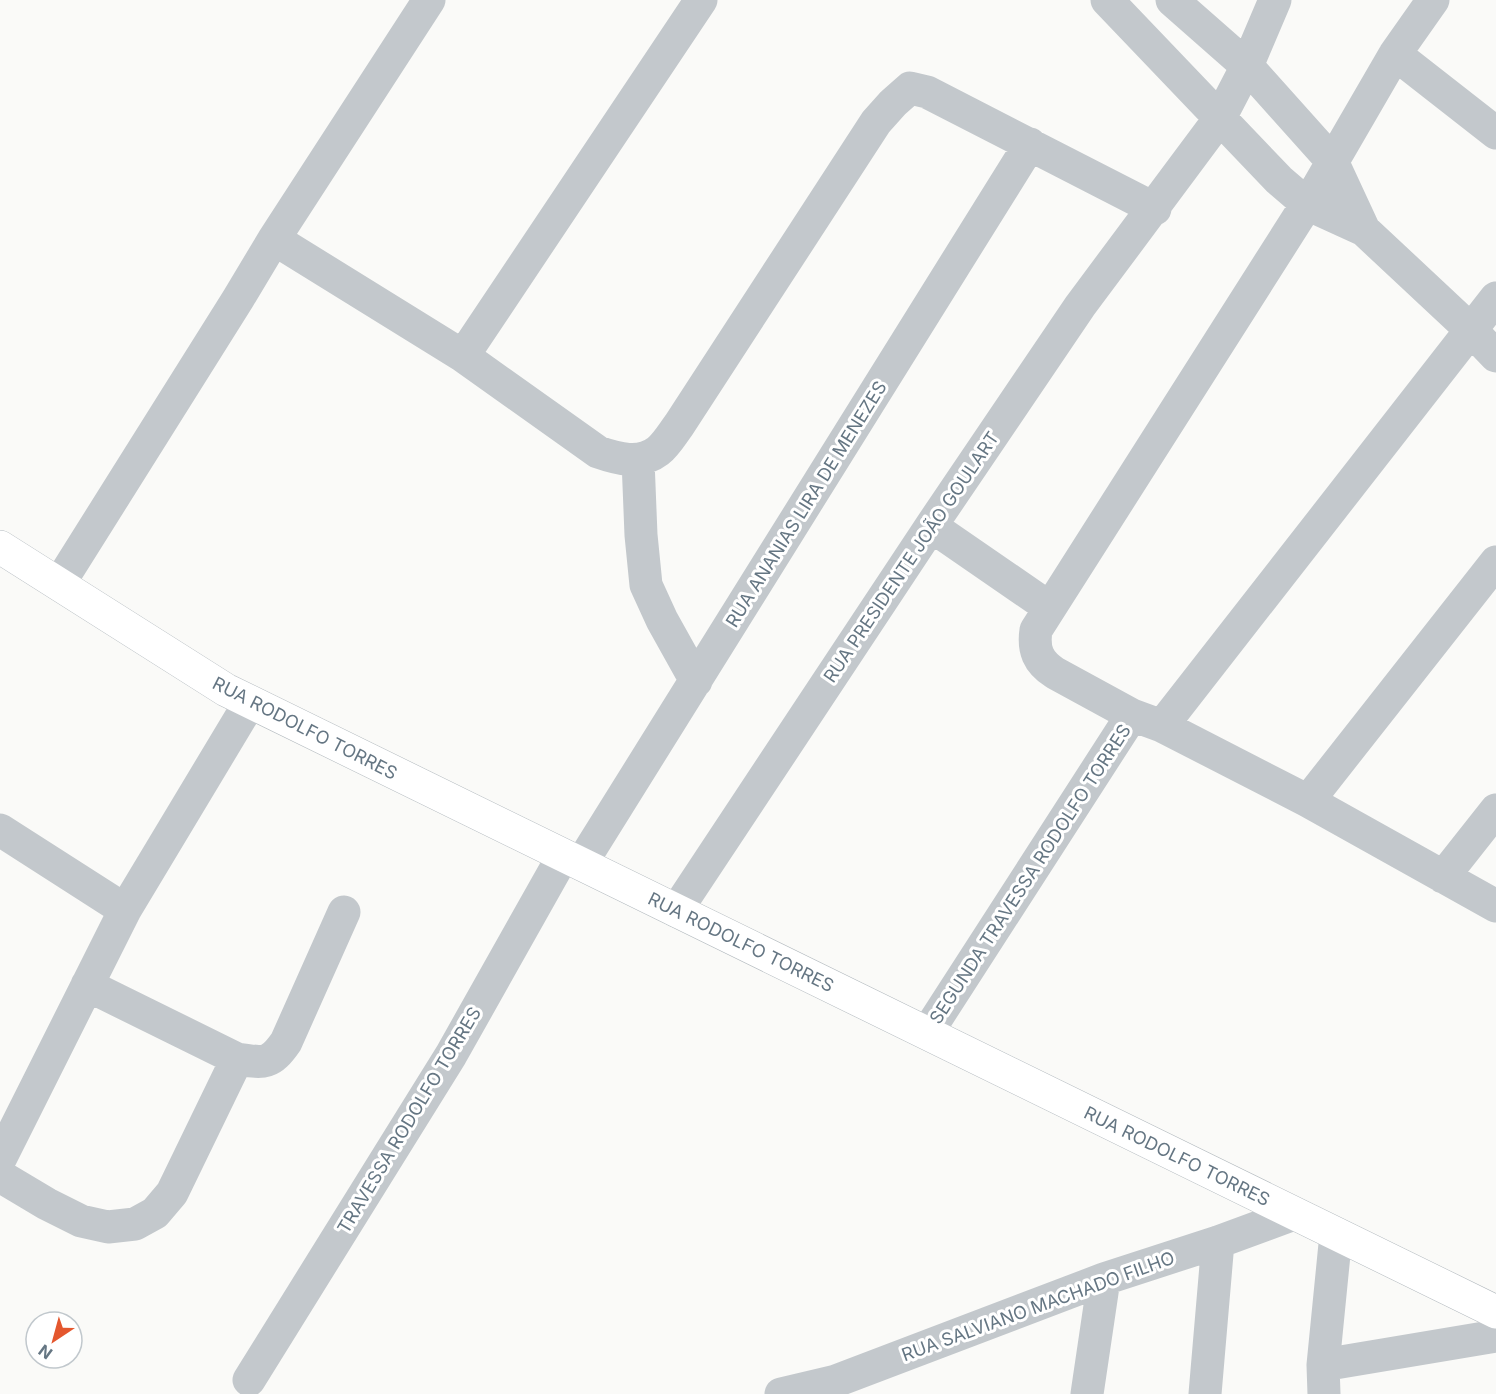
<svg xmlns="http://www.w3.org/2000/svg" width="1496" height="1394" viewBox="0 0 1496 1394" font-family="Inter,sans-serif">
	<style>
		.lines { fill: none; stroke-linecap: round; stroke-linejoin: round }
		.secondary-casing { stroke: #b3babf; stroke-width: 34 }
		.minor { stroke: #c3c8cc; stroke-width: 33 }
		.secondary { stroke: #fff; stroke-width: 33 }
		.labels { text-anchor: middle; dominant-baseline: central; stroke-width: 6; stroke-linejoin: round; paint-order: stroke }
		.street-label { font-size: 18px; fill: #657683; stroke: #fff }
	</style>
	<rect width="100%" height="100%" fill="#fafaf8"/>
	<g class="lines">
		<!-- secondary casing -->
		<g class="secondary-casing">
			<path id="secondary" d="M0 547 226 690 1496 1312"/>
		</g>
		<!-- minor -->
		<path class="minor" d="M1107 0 1279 180 1307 204 1364 230 1472 331 1496 356
			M1172 0 1247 66 1332 161 1364 230
			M1433 0 1395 54 1319 185 1036 630C1033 650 1038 662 1055 673L1132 715 1162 726 1308 801 1496 906
			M1395 54 1496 133
			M274 239 463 356 598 452C618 459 640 465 658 451 666 445 673 433 679 425L876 122 893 103 910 88 927 92 1155 209
			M463 356 701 0
			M638 460 641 535 646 585 662 620 696 681
			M931 526 1050 608
			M59 584 238 299 274 239 429 0
			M1162 726 1496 298
			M1308 801 1496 562
			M0 830 125 910
			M581 864 1030 144
			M1443 877 1496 810
			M676 911 931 526 1080 306 1220 118 1247 66 1275 0
			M87 985 237 1059C264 1063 270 1065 286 1042L344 912
			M927 1033 1132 715
			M0 1159 125 910 250 702
			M0 1176 47 1204 81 1221 108 1227 135 1224 155 1213 172 1193 237 1059
			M1323 1365 1496 1336
			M249 1380 451 1055 563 856
			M781 1394 836 1381 1104 1279 1218 1242 1294 1214
			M1087 1394 1104 1279
			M1205 1394 1218 1242
			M1324 1394 1323 1365 1336 1234"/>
		<!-- secondary -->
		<use href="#secondary" class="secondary"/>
	</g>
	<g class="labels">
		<!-- street labels -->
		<g class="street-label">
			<text transform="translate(806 504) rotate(-58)">RUA ANANIAS LIRA DE MENEZES</text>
			<text transform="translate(911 557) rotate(-56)">RUA PRESIDENTE JOÃO GOULART</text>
			<text transform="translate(305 728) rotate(27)">RUA RODOLFO TORRES</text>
			<text transform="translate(1030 874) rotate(-57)">SEGUNDA TRAVESSA RODOLFO TORRES</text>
			<text transform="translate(741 942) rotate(26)">RUA RODOLFO TORRES</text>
			<text transform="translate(409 1120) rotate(-59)">TRAVESSA RODOLFO TORRES</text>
			<text transform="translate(1177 1156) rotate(26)">RUA RODOLFO TORRES</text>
			<text transform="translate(1038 1306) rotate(-20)">RUA SALVIANO MACHADO FILHO</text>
		</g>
	</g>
	<!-- north arrow -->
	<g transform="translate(54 1340) rotate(216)"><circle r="28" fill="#ffffff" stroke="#c1c8cd" stroke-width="1.5"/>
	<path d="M0-4.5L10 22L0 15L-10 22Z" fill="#e4572e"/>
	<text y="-9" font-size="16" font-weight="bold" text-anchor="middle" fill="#657683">N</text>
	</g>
</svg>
